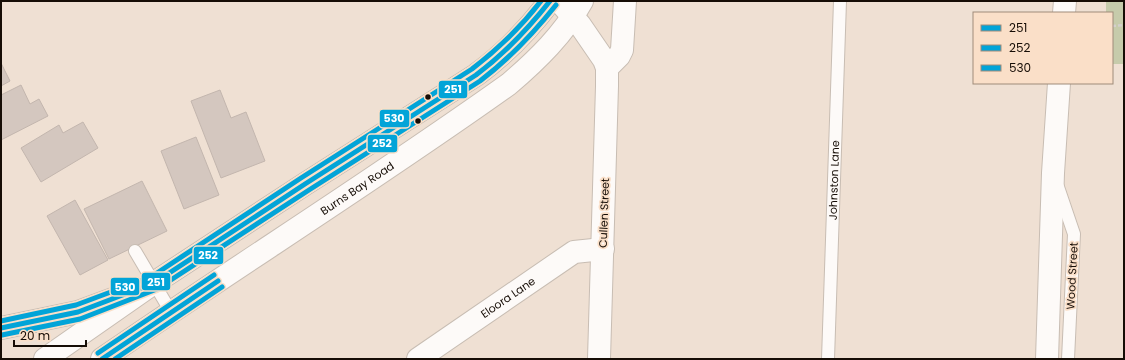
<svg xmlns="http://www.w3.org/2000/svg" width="1125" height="360" viewBox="0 0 1125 360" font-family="Poppins,sans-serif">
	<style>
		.forest { fill: #c6cbab }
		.building { fill: #d4c7bf; stroke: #c3b6ae }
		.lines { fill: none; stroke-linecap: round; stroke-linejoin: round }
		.service-casing { stroke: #c8bdb3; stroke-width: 14 }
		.minor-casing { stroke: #c8bdb3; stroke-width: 24 }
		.tertiary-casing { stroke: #c8bdb3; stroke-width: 24 }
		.primary-casing { stroke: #c8bdb3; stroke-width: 24 }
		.path { stroke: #d4d0cc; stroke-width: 2.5; stroke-dasharray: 4 2; stroke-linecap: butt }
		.service { stroke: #fdfaf8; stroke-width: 12 }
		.minor { stroke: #fdfaf8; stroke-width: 22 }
		.tertiary { stroke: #fdfaf8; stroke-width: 22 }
		.primary { stroke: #fdfaf8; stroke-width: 22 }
		.bus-1-casing { stroke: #fadfc8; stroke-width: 8 }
		.bus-2-casing { stroke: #fadfc8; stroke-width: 8 }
		.bus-3-casing { stroke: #fadfc8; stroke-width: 8 }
		.bus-1 { stroke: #02a4d8; stroke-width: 5 }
		.bus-2 { stroke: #02a4d8; stroke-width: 5 }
		.bus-3 { stroke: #02a4d8; stroke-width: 5 }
		.bus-dot { fill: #160d06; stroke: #fadfc8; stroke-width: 1.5 }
		.labels { text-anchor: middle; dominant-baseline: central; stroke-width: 3.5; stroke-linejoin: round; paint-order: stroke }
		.street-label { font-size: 11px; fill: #160d06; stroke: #fadfc8 }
		.line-badge { stroke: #fadfc8; stroke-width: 1.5 }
		.badge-label { font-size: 11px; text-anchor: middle; font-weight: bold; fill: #fff }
	</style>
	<rect width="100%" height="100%" fill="#efe0d3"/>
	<!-- forest -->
	<path class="forest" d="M1106 1H1124V64H1112V13H1106Z"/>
	<!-- building -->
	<path class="building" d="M1 63 10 81 1 86Z
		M21 85 30 104 39 99 48 116 1 140V95Z
		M220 90 231 118 246 112 265 161 221 178 191 101Z
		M83 122 98 148 41 182 21 148 59 125 63 133Z
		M196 137 219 195 184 209 161 151Z
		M142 181 167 231 109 259 84 209Z
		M75 200 108 260 80 275 47 216Z"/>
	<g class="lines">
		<!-- service casing -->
		<g class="service-casing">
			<g id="service">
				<path d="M1058 187 1074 234 1068 359"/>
				<path d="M135 251 171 312"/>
				<path id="s1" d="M828 359 840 1"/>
			</g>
		</g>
		<!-- minor casing -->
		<g class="minor-casing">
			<g id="minor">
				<path d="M559 1 580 25 604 60 607 68V86L599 359"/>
				<path d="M1064 13 1065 1"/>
				<path d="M607 68 619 56 622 50 625 1"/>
				<path id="s2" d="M418 359 574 252 603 249"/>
				<path d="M1047 359 1053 173 1059 83"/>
			</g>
		</g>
		<!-- tertiary casing -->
		<g class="tertiary-casing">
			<path id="tertiary" d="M1 328 78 312 140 289"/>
		</g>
		<!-- primary casing -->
		<g class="primary-casing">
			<g id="primary">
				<path d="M45 359 154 283 305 184 476 75C505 54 528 30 550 1"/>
				<path id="s3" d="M102 359C237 266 376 179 509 84 537 60 564 34 582 1"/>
			</g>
		</g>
		<!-- path -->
		<path class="path" d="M1112 26 1124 25"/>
		<!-- service -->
		<use href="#service" class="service"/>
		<!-- minor -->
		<use href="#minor" class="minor"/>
		<!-- tertiary -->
		<use href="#tertiary" class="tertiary"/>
		<!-- primary -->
		<use href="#primary" class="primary"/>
		<!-- bus-1 casing -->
		<g class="bus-1-casing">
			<path id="bus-1" d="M1 328 78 312 154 283 305 184 476 75C504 54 528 29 550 1
				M102 359 218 281"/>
		</g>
		<!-- bus-2 casing -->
		<g class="bus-2-casing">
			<path id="bus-2" d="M2 335 80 319 157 289 309 190 480 81C509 59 533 34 556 5
				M115 359 222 287"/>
		</g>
		<!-- bus-3 casing -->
		<g class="bus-3-casing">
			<path id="bus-3" d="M1 321 76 305 151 277 301 178 472 69C498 49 521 27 541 1
				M98 353 214 275"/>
		</g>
		<!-- bus-1 -->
		<use href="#bus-1" class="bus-1"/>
		<!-- bus-2 -->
		<use href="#bus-2" class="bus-2"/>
		<!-- bus-3 -->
		<use href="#bus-3" class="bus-3"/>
	</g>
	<!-- markers -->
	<g class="bus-dot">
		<circle cx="428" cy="97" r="3.5"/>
		<circle cx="418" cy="121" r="3.5"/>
	</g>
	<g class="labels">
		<!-- street labels -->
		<g class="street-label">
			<text stroke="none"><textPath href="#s1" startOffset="179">Johnston Lane</textPath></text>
			<text stroke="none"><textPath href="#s3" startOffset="307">Burns Bay Road</textPath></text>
			<text transform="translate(604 213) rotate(-88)">Cullen Street</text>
			<text transform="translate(1072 276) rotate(-87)">Wood Street</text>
			<text stroke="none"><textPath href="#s2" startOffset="109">Eloora Lane</textPath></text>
		</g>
	</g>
	<g class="line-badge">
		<rect x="438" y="80" width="30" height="19" rx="4" fill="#02a4d8"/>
		<rect x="379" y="109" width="31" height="19" rx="4" fill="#02a4d8"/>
		<rect x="367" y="134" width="31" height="19" rx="4" fill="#02a4d8"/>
		<rect x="193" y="246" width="31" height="19" rx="4" fill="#02a4d8"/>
		<rect x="141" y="272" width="30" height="19" rx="4" fill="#02a4d8"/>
		<rect x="110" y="277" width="30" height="19" rx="4" fill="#02a4d8"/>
	</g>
	<g class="badge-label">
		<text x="453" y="93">251</text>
		<text x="394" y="122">530</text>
		<text x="382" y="147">252</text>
		<text x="208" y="259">252</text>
		<text x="156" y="286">251</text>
		<text x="125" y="291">530</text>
	</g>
	<!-- border -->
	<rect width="1125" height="360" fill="none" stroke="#160d06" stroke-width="4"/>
	<!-- legend -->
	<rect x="973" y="12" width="140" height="72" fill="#fadfc8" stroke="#9f8b7a"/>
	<rect x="981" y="25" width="20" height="6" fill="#02a4d8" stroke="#9f8b7a"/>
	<text x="1009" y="32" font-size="12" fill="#160d06">251</text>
	<rect x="981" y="45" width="20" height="6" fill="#02a4d8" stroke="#9f8b7a"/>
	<text x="1009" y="52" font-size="12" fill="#160d06">252</text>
	<rect x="981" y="65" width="20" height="6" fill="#02a4d8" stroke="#9f8b7a"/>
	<text x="1009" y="72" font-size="12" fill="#160d06">530</text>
	<!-- scale -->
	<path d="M14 340v6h72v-6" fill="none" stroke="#160d06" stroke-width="2"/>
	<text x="20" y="340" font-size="12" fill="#160d06" stroke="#fadfc8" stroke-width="3" paint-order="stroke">20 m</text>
</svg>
